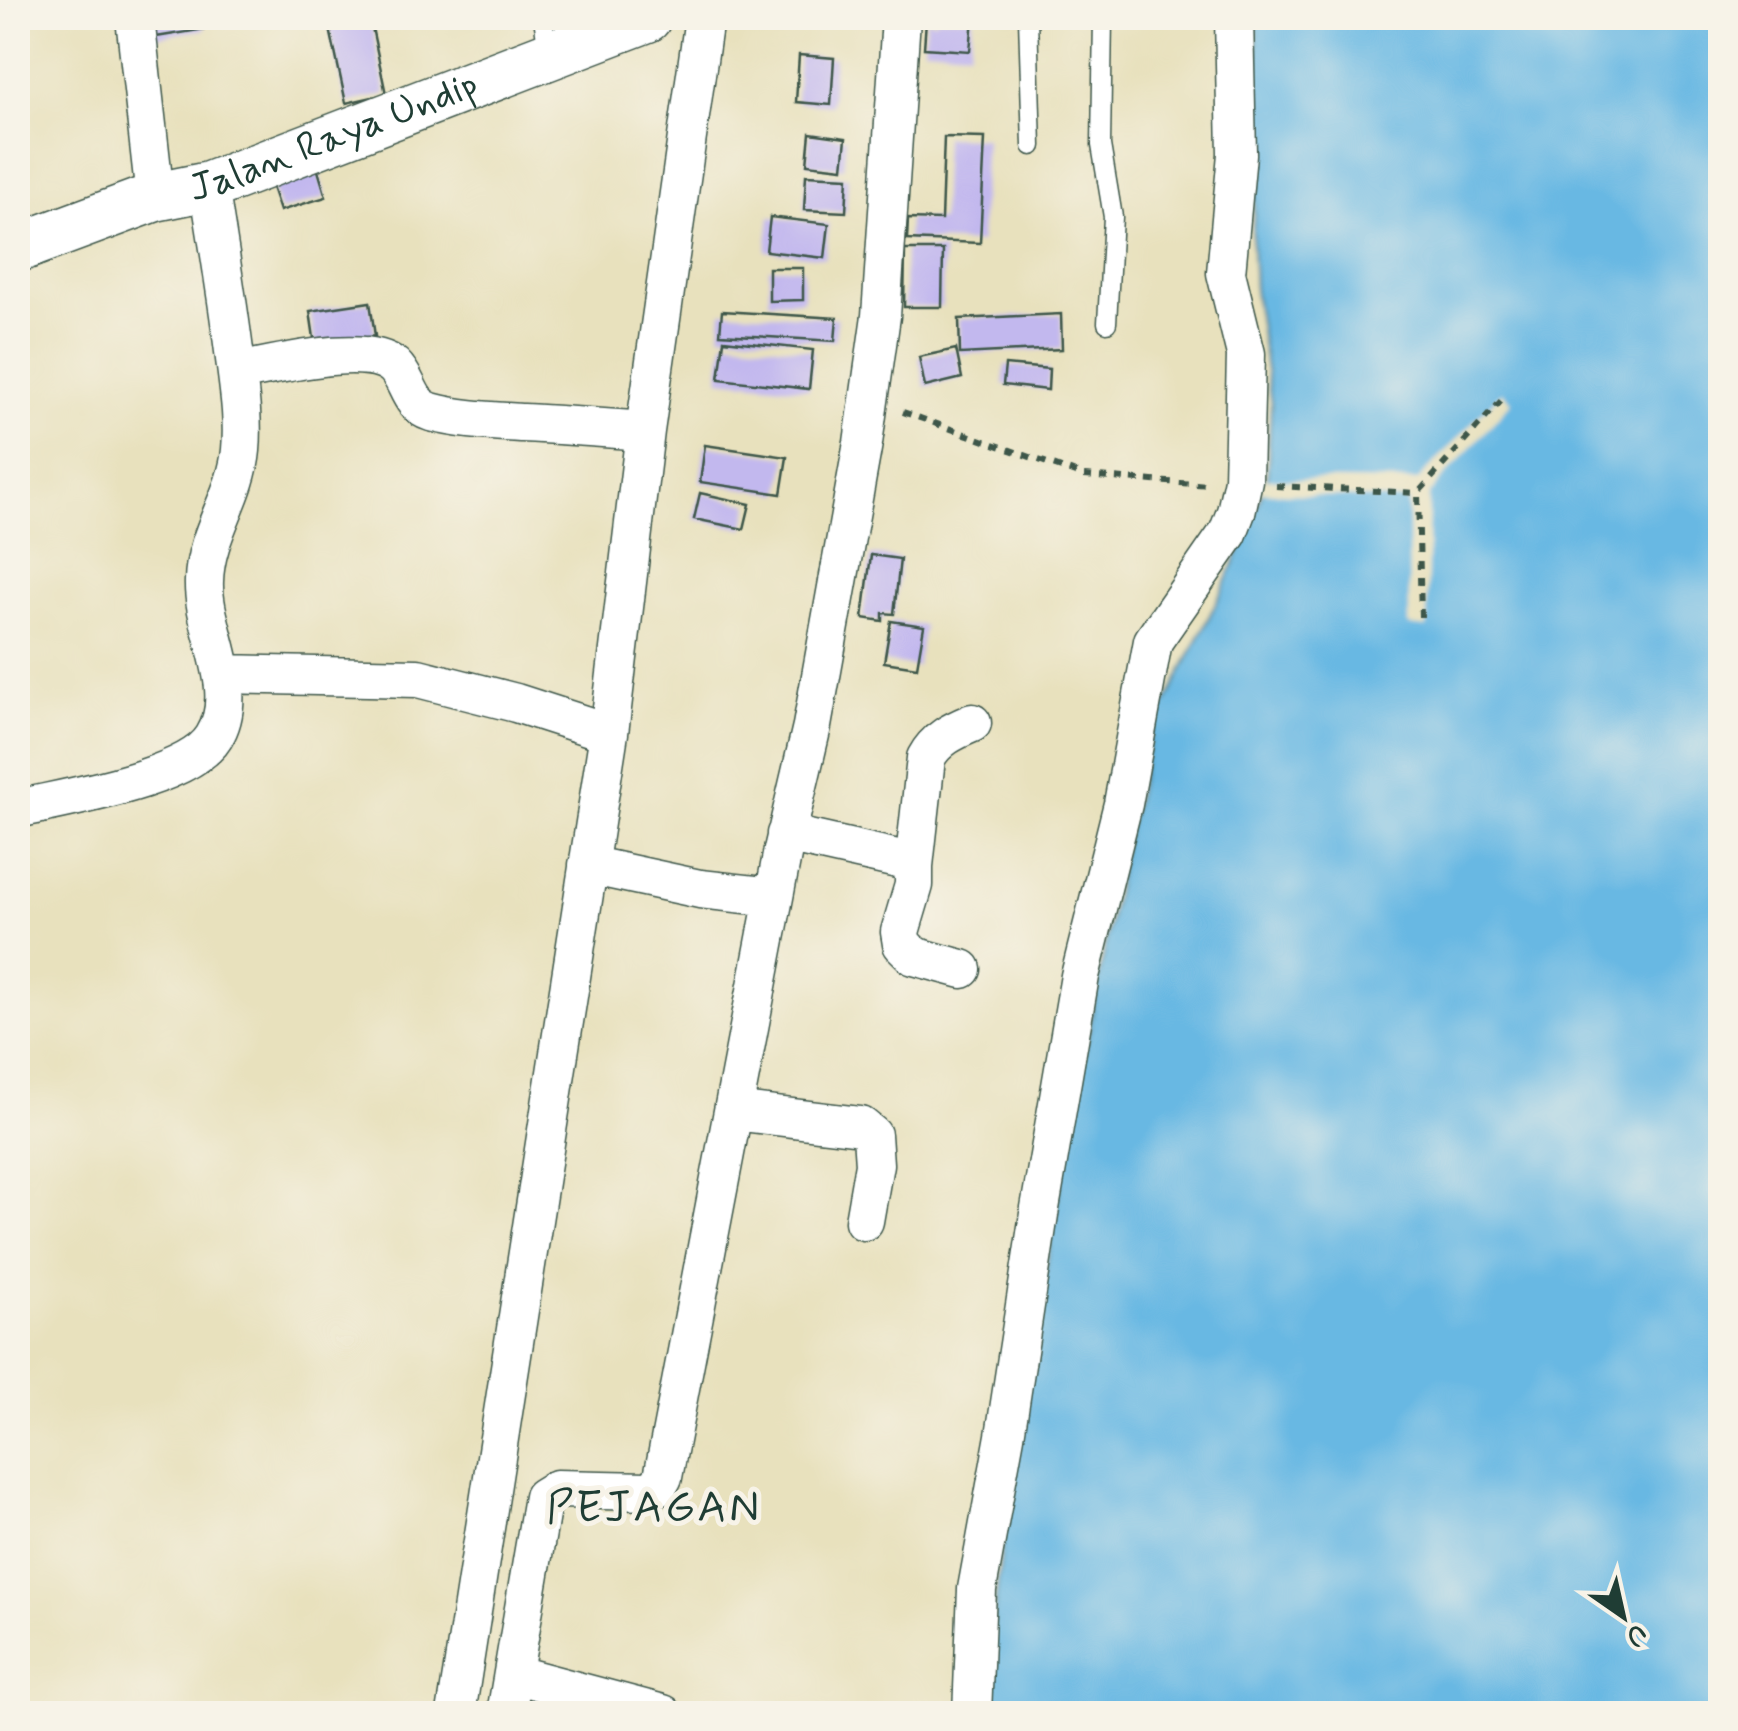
<svg xmlns="http://www.w3.org/2000/svg" width="1738" height="1731" viewBox="0 0 1738 1731" font-family="Mynerve,sans-serif">
	<style>
		.water { fill: #68b8e3; stroke: #447a8c; stroke-width: 2.5 }
		.pier { fill: #e8e1bd }
		.building { fill: #c2b8ee }
		.lines { fill: none; stroke-linecap: round; stroke-linejoin: round }
		.service-casing { stroke: #3d5649; stroke-width: 21 }
		.minor-casing { stroke: #3d5649; stroke-width: 41 }
		.tertiary-casing { stroke: #3d5649; stroke-width: 51 }
		.path { stroke: #3d5649; stroke-width: 6; stroke-dasharray: 8 8; stroke-linecap: butt }
		.service { stroke: #fff; stroke-width: 18 }
		.minor { stroke: #fff; stroke-width: 38 }
		.tertiary { stroke: #fff; stroke-width: 48 }
		.labels { text-anchor: middle; dominant-baseline: central; stroke-width: 10; stroke-linejoin: round; paint-order: stroke }
		.street-label { font-size: 40px; fill: #1f3d34; stroke: #f7f3e8 }
		.quarter-label { font-size: 45px; letter-spacing: 2.5px; fill: #1f3d34; stroke: #f7f3e8 }
	</style>
	<rect width="100%" height="100%" fill="#f7f3e8"/>
	<filter id="ink" filterUnits="userSpaceOnUse"><feTurbulence type="fractalNoise" baseFrequency=".01" numOctaves="2"/><feDisplacementMap in="SourceGraphic" scale="20" xChannelSelector="R" yChannelSelector="G"/><feConvolveMatrix kernelMatrix="1 2 1 2 8 2 1 2 1" color-interpolation-filters="sRGB"/></filter>
	<filter id="wash" filterUnits="userSpaceOnUse"><feTurbulence type="fractalNoise" baseFrequency=".0048" numOctaves="4" result="noise"/><feDisplacementMap in="SourceGraphic" scale="40" xChannelSelector="R" yChannelSelector="G"/><feGaussianBlur stdDeviation="2.25" result="paint"/><feColorMatrix in="noise" values="0 0 0 0 0 0 0 0 0 0 0 0 0 0 0 0 0 1.4 0 .05"/><feComposite in="paint" operator="in"/></filter>
	<g filter="url(#wash)">
		<rect width="100%" height="100%" fill="#e8e1bd"/>
		<!-- water -->
		<path class="water" d="M1257 18H1720V1713L982 1714 1010 1479 1068 1140 1124 847 1152 731 1222 591 1245 539 1267 479 1271 404 1254 289 1252 243 1256 175Z"/>
		<!-- pier -->
		<path class="pier" d="M1502 391 1512 402 1429 494 1427 628 1409 626 1408 501 1256 492 1262 479 1417 481Z"/>
		<g id="blocks">
			<!-- building -->
			<path class="building" d="M147 18H204L205 29 150 38Z
				M358 18H370L386 94 346 103 329 24Z
				M936 18H973L970 51 924 48 926 20 935 21Z
				M799 55 834 58 831 105 796 102Z
				M810 133 846 138 843 168 807 164Z
				M944 137 985 138 980 243 907 240 908 219 941 220Z
				M317 167 326 197 280 211 270 181Z
				M806 175 848 177 846 212 804 210Z
				M770 217 829 224 825 258 766 251Z
				M905 250H943L942 307H904Z
				M769 268H803V300L769 301Z
				M370 302 375 336 315 345 310 311Z
				M722 311 837 318 835 341 720 334Z
				M1061 314 1062 349 960 354 959 319Z
				M724 340 813 350 809 389 719 379Z
				M956 349 962 378 925 387 919 357Z
				M1005 365 1049 369 1048 390 1003 385Z
				M705 445 787 457 781 494 700 482Z
				M700 493 750 504 744 529 694 519Z
				M871 555 900 559 894 614 883 613V621L863 618Z
				M891 621 924 626 917 667 884 662Z"/>
		</g>
	</g>
	<g filter="url(#ink)">
		<use href="#blocks" fill-opacity="0" stroke="#3d5649" stroke-width="2.5"/>
		<g class="lines">
			<!-- service casing -->
			<g class="service-casing">
				<path id="service" d="M543 18 548 52
					M1028 18 1032 146
					M1103 18 1101 145 1113 217 1107 323"/>
			</g>
			<!-- minor casing -->
			<g class="minor-casing">
				<path id="minor" d="M135 18 155 197
					M237 372C273 366 366 341 394 366 409 380 408 405 431 412 460 420 493 421 523 423 563 425 604 428 645 431
					M223 674 418 678 516 703 609 733
					M18 809C64 798 189 779 214 737 243 690 202 629 204 581 205 534 237 496 241 450 244 417 238 384 234 351 227 296 218 241 209 186
					M786 834 902 860 914 866V885L900 932 902 944 914 956 962 969
					M588 865 700 889 774 897
					M914 866 926 758C936 739 953 731 972 723
					M733 1111 861 1126 872 1135 874 1164 864 1221
					M513 1674 663 1714
					M456 1714 609 733 645 431 704 18
					M506 1714 543 1497 556 1489 648 1491 658 1486 663 1477 783 850 812 726 863 443 881 316 901 18
					M972 1714 977 1589 1005 1436 1039 1214 1080 976 1123 804 1153 641 1228 533 1236 512 1243 480 1246 354 1226 273 1237 154 1234 18"/>
			</g>
			<!-- tertiary casing -->
			<g class="tertiary-casing">
				<g id="tertiary">
					<path id="s1" d="M18 248 155 197 209 186 647 18"/>
				</g>
			</g>
			<!-- path -->
			<path class="path" d="M903 412 1084 476 1209 485
				M1276 486 1418 493
				M1421 617 1418 493 1501 401"/>
			<!-- service -->
			<use href="#service" class="service"/>
			<!-- minor -->
			<use href="#minor" class="minor"/>
			<!-- tertiary -->
			<use href="#tertiary" class="tertiary"/>
		</g>
	</g>
	<g class="labels">
		<!-- street labels -->
		<g class="street-label">
			<text stroke="none"><textPath href="#s1" startOffset="335">Jalan Raya Undip</textPath></text>
		</g>
		<!-- quarter labels -->
		<g class="quarter-label">
			<text x="654" y="1508">PEJAGAN</text>
		</g>
	</g>
	<!-- margin -->
	<rect width="1738" height="1731" fill="none" stroke="#f7f3e8" stroke-width="60"/>
	<!-- north arrow -->
	<g transform="translate(1623 1616) rotate(146)" stroke="#f7f3e8" stroke-width="8" paint-order="stroke">
	<path d="M0-8L18 38L0 25L-18 38Z" fill="#1f3d34"/>
	<text y="-15" font-size="28" font-weight="bold" text-anchor="middle" fill="#1f3d34">U</text>
	</g>
</svg>
